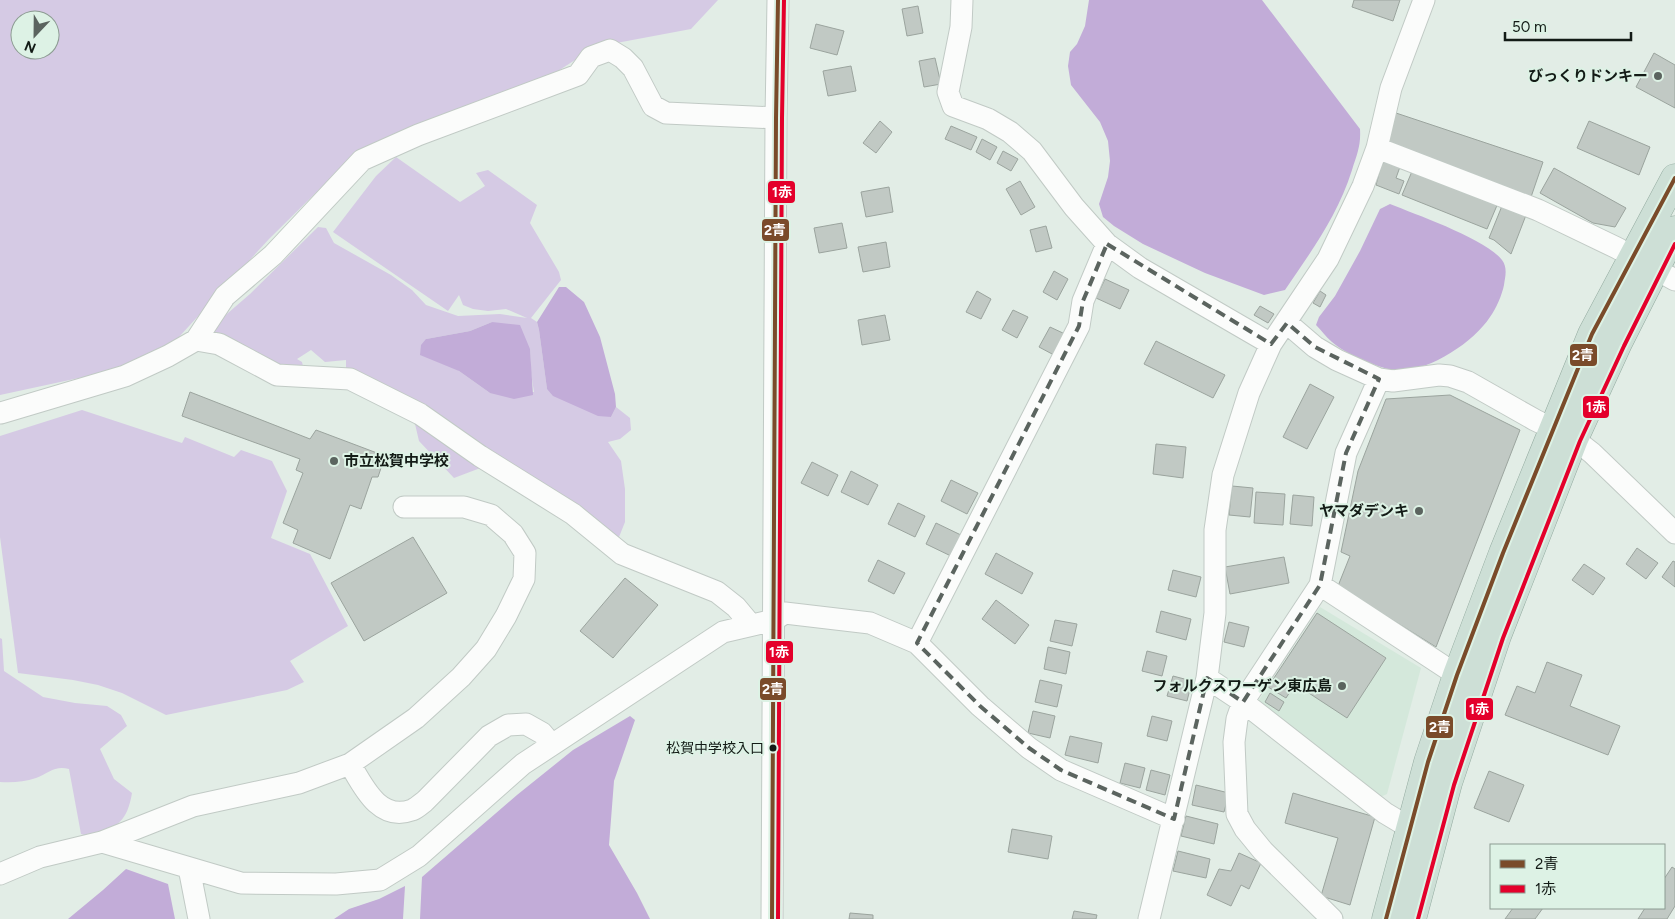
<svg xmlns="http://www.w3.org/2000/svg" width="1675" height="919" viewBox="0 0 1675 919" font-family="Figtree,'Noto Sans JP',sans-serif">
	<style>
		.built { fill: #d4e8db }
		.green { fill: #d5cae4; fill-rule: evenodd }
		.water { fill: #c2acd8 }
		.building { fill: #c1c9c4; stroke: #9ba49e }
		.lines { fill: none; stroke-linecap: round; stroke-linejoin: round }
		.minor-casing { stroke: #c1cac5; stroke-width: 23 }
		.highway-casing { stroke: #94aba0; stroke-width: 29 }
		.minor { stroke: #fbfcfb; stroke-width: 21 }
		.highway { stroke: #cddfd6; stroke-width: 28 }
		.bus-1-casing { stroke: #ddf2e5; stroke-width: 8 }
		.bus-2-casing { stroke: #ddf2e5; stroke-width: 8 }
		.bus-1 { stroke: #7a4b2a; stroke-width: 4 }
		.bus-2 { stroke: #e4002b; stroke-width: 4 }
		.marked { fill: none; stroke: #5b645f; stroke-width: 4; stroke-dasharray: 10 6; stroke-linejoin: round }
		.poi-dot { fill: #5b645f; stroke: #ddf2e5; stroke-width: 2 }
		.bus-dot { fill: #131b16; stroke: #ddf2e5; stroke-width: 2 }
		.labels { text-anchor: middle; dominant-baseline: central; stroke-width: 4; stroke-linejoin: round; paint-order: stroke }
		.bus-label { font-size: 14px; fill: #131b16; stroke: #ddf2e5; text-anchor: end }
		.poi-label { font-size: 15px; font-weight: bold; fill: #131b16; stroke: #ddf2e5; text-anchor: end }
		.line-badge { stroke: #ddf2e5; stroke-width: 2 }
		.badge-label { font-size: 14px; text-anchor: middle; font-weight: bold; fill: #fff }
	</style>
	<rect width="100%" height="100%" fill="#e2ede6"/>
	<!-- built -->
	<path class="built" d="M1320 607 1421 668 1387 794 1378 798 1257 703Z"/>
	<!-- green -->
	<path class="green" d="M0 0H718L691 29 595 47 558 71 355 154 269 239 167 350 102 373 0 395ZM20 20H50V50H20Z
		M396 157 460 202 485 186 476 173 488 170 537 205 530 223 559 272 561 280 531 318 537 322 539 330 547 389 611 417 616 407 630 418 631 430 620 439 608 442 621 461 625 489V522L617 542 346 371V360L325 362 311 350 297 359 302 362 304 371H295L252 354 235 340 219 339 206 332 250 294 318 227 326 228 334 243 391 275 412 290 426 305 458 316 500 314 527 318 506 309 488 311 473 309 463 305 459 295 448 311 333 232 376 176ZM492 322 530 349 531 373 534 392 490 393 459 371 426 339 470 331Z
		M82 410 182 443 185 437 234 457 241 450 272 461 287 491 271 538 310 554 348 626 290 661 304 682 287 690 166 715 122 693 98 685 73 680 18 673 0 537V436Z
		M420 422 483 467 454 478 419 441 415 424Z
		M0 638 2 639 4 671 43 697 75 703 107 706 121 715 127 726 100 749 114 779 132 793C127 822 118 825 94 838L81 834 69 769C55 765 49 773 36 778 24 782 12 783 0 782Z"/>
	<!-- water -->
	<path class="water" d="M1089 0H1262L1360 129C1361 146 1357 154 1352 170 1337 217 1312 250 1285 290L1264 295 1205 273 1143 244 1114 226 1103 217 1099 204 1108 177 1110 161 1108 141 1100 122 1071 85 1068 66 1070 52 1077 44 1085 26Z
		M1390 204C1417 215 1486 239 1502 260 1508 268 1505 277 1504 285 1502 295 1496 309 1490 317 1473 343 1426 374 1394 370 1377 368 1344 353 1332 342 1326 337 1321 330 1316 325L1319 317 1335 296 1360 251 1380 209Z
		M559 287H566L584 302 600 337 615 394 616 407 611 417 598 416 553 396 547 389 539 330 537 322Z
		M492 322 520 325 530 349 533 395 514 399 490 393 459 371 420 355 421 345 426 339 470 331Z
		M630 716 635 720 614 781 609 845 637 893 650 919H420L422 877 517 795 573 750Z
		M126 869 168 884 175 919H68L103 890Z
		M405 886 403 919H334L349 909 379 899Z"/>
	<!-- building -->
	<path class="building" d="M1354 0H1400L1393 21 1352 7Z
		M918 6 923 33 907 36 902 9Z
		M816 24 844 31 837 55 810 48Z
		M1654 53 1675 65V108L1636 87Z
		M935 58 941 84 924 87 919 61Z
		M851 66 856 91 828 96 823 71Z
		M1396 113 1543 162 1530 200 1384 145Z
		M880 121 892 132 876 153 863 143Z
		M1589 121 1650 147 1639 175 1577 148Z
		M951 126 977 137 971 150 945 139Z
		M982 139 997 147 990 160 976 152Z
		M1003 151 1018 159 1011 171 997 163Z
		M1387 158 1401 164 1396 178 1404 181 1399 194 1376 185 1381 166Z
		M1554 168 1626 208 1615 227 1593 223 1540 193Z
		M1413 169 1498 203 1487 229 1402 195Z
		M1020 181 1035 207 1021 215 1006 189Z
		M889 187 893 212 866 217 861 192Z
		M1504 201 1528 210 1511 254 1494 240 1489 238Z
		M842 223 847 248 819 253 814 228Z
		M1046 226 1052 248 1036 252 1030 230Z
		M886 242 890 267 863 272 858 247Z
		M1054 271 1068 279 1057 300 1043 292Z
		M1105 279 1129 290 1120 309 1096 298Z
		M977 291 991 299 981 319 966 312Z
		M1320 291 1326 295 1320 307 1313 303Z
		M1260 306 1274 314 1268 323 1254 315Z
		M1013 310 1028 317 1017 338 1002 330Z
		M885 315 890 340 862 345 858 320Z
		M1050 327 1065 334 1054 355 1039 347Z
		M1156 341 1225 375 1213 398 1144 364Z
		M1310 384 1334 397 1307 449 1283 437Z
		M190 392 310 439 316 430 385 456 378 477H372L361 509 350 505 330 559 293 543 298 530 283 523 303 473 296 470 300 459 182 416Z
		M1450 395 1520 430 1436 647 1338 586 1350 556 1341 552 1358 471 1386 399Z
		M1156 444 1186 447 1183 478 1153 474Z
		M812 462 838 475 828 496 801 483Z
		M851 471 878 485 868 505 841 492Z
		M951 480 978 493 967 514 941 501Z
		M1232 486 1253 488 1250 517 1229 515Z
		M1256 492 1285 494 1283 525 1254 523Z
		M1293 495 1314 497 1312 526 1290 524Z
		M898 503 925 516 915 537 888 524Z
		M936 523 963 536 953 557 926 544Z
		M413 537 447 593 364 641 331 583Z
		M1637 548 1658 563 1646 579 1626 564Z
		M996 553 1033 573 1022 594 985 574Z
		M1284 557 1289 583 1230 594 1225 567Z
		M878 560 905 573 894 594 868 581Z
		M1673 561 1675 562V587L1662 577Z
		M1584 564 1605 578 1593 595 1572 580Z
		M1173 570 1201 577 1196 597 1168 590Z
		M625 578 658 605 613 658 580 631Z
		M996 600 1029 625 1015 644 982 619Z
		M1161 611 1191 619 1186 640 1156 632Z
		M1317 613 1386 658 1347 718 1295 684 1286 698 1268 687Z
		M1055 620 1077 624 1072 646 1050 641Z
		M1229 622 1249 627 1244 647 1224 642Z
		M1048 647 1070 652 1066 674 1044 669Z
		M1147 651 1167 656 1162 676 1142 671Z
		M1547 662 1582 675 1570 706 1620 726 1608 755 1505 715 1517 686 1535 693Z
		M1173 676 1192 681 1187 701 1167 696Z
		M1040 680 1062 685 1057 707 1035 702Z
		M1270 693 1284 702 1279 711 1265 702Z
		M1033 711 1055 716 1050 738 1028 733Z
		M1152 716 1172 721 1167 741 1147 736Z
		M1070 736 1102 743 1098 763 1065 755Z
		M1125 763 1145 768 1140 788 1120 783Z
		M1151 770 1170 775 1165 795 1146 790Z
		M1489 771 1524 785 1509 822 1474 808Z
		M1196 785 1229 793 1224 812 1192 805Z
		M1293 793 1375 817 1350 905 1321 896 1338 838 1285 823Z
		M1186 816 1218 824 1214 844 1181 836Z
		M1012 829 1052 836 1048 859 1008 852Z
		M1178 851 1210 859 1206 878 1173 871Z
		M1239 853 1261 863 1249 889 1241 885 1231 906 1207 895 1219 869 1231 871Z
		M1672 867 1675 869V906L1667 919H1638L1645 908H1664V879Z
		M1513 908H1543L1535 919H1505Z
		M1074 911 1097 915 1096 919H1072Z
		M850 913 873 915V919H849Z"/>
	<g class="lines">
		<!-- minor casing -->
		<g class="minor-casing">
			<path id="minor" d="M962 0 961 27 948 92 953 106 988 119 1010 132 1032 151 1074 207 1107 244 1140 268 1271 344
				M1377 148 1538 210 1617 248 1675 280
				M1287 323 1315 347 1337 360 1379 379 1393 381 1439 375 1450 376 1468 382 1535 420 1574 439 1592 453 1675 533
				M196 340 219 344 277 375 350 379 420 414 480 456 573 514 622 554 717 592 736 607 751 625
				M1379 379 1346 453 1320 585 1457 675
				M1 413 125 376 168 356 196 340 225 296 273 255 362 160 418 135 578 75 591 57 610 50 623 58 633 68 653 106 666 113 776 118
				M1320 585 1243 702 1237 719 1234 742 1237 814 1245 829 1263 851 1332 919
				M917 643 1079 326 1083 301 1107 244
				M1207 678 1243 702 1385 813 1410 828
				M350 764C363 786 379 822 412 810 417 808 421 804 425 801L489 736 508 725 526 724 542 733 552 745
				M102 842 193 806 299 783 350 764 416 718 461 677 486 649 506 616 524 579 525 553 513 534 491 515 464 507H404
				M189 868 199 919
				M0 874 40 857 102 842 241 883 336 884 380 880 419 856 523 764 723 632 774 620 785 613 870 623 917 643 980 706 1029 748 1061 770 1174 819
				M772 919 776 118 778 0
				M1149 919 1207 678 1215 613V530L1223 475 1249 393 1271 344 1328 259 1363 186 1377 148 1391 88 1424 0"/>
		</g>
		<!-- highway casing -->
		<g class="highway-casing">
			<path id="highway" d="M1386 919 1428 762 1457 675 1503 553 1592 334 1675 178
				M1412 919 1448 783 1497 636 1574 439 1618 343 1675 230"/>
		</g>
		<!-- minor -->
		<use href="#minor" class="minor"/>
		<!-- highway -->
		<use href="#highway" class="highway"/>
		<!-- bus-1 casing -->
		<g class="bus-1-casing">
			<path id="bus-1" d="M772 919 776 118 778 0
				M1386 919 1428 762 1457 675 1503 553 1592 334 1675 178"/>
		</g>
		<!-- bus-2 casing -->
		<g class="bus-2-casing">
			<path id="bus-2" d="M778 919 782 118 784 0
				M1418 919 1454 785 1503 638 1580 441 1624 346 1675 244"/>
		</g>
		<!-- bus-1 -->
		<use href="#bus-1" class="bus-1"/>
		<!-- bus-2 -->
		<use href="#bus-2" class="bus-2"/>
	</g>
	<!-- marked area -->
	<path class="marked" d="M1107 244 1271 344 1287 323 1315 347 1379 379 1346 453 1320 585 1243 702 1207 678 1174 819 1061 770 1029 748 980 706 917 643 1079 326 1083 301Z"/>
	<!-- markers -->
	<g class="poi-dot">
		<circle cx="1658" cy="76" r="5"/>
		<circle cx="334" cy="461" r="5"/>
		<circle cx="1419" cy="511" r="5"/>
		<circle cx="1342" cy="686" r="5"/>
	</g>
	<circle class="bus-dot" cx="773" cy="748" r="4.5"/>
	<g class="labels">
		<!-- bus labels -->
		<g class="bus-label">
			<text x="764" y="748">松賀中学校入口</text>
		</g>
		<!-- poi labels -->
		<g class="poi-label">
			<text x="1648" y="76">びっくりドンキー</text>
			<text x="344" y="461" text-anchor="start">市立松賀中学校</text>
			<text x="1409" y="511">ヤマダデンキ</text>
			<text x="1332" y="686">フォルクスワーゲン東広島</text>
		</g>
	</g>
	<g class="line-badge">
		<rect x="767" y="180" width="29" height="24" rx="5" fill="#e4002b"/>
		<rect x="761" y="218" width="29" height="24" rx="5" fill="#7a4b2a"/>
		<rect x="1569" y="343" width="29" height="24" rx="5" fill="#7a4b2a"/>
		<rect x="1582" y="395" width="28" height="24" rx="5" fill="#e4002b"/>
		<rect x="765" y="640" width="29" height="24" rx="5" fill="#e4002b"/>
		<rect x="759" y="677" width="28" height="24" rx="5" fill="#7a4b2a"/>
		<rect x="1465" y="697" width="29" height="24" rx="5" fill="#e4002b"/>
		<rect x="1425" y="715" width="29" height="24" rx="5" fill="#7a4b2a"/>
	</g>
	<g class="badge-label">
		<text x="782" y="197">1赤</text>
		<text x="775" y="235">2青</text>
		<text x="1583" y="360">2青</text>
		<text x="1596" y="412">1赤</text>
		<text x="779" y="657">1赤</text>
		<text x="773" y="694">2青</text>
		<text x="1479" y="714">1赤</text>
		<text x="1440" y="732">2青</text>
	</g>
	<!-- legend -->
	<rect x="1490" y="844" width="175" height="65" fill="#ddf2e5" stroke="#8c9c92"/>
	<rect x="1500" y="860" width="25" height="8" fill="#7a4b2a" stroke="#8c9c92"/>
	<text x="1535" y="869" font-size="15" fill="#131b16">2青</text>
	<rect x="1500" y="885" width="25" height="8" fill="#e4002b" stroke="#8c9c92"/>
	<text x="1535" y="894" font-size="15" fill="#131b16">1赤</text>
	<!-- north arrow -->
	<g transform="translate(35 35) rotate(202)"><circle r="24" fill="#ddf2e5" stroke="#8c9c92"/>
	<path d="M0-4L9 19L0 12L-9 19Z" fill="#5b645f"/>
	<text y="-8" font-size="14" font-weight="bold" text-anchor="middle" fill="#131b16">N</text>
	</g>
	<!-- scale -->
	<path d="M1505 32v8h126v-8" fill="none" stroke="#131b16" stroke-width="2.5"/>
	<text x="1512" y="32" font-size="15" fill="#131b16" stroke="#ddf2e5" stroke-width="4" paint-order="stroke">50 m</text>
</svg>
